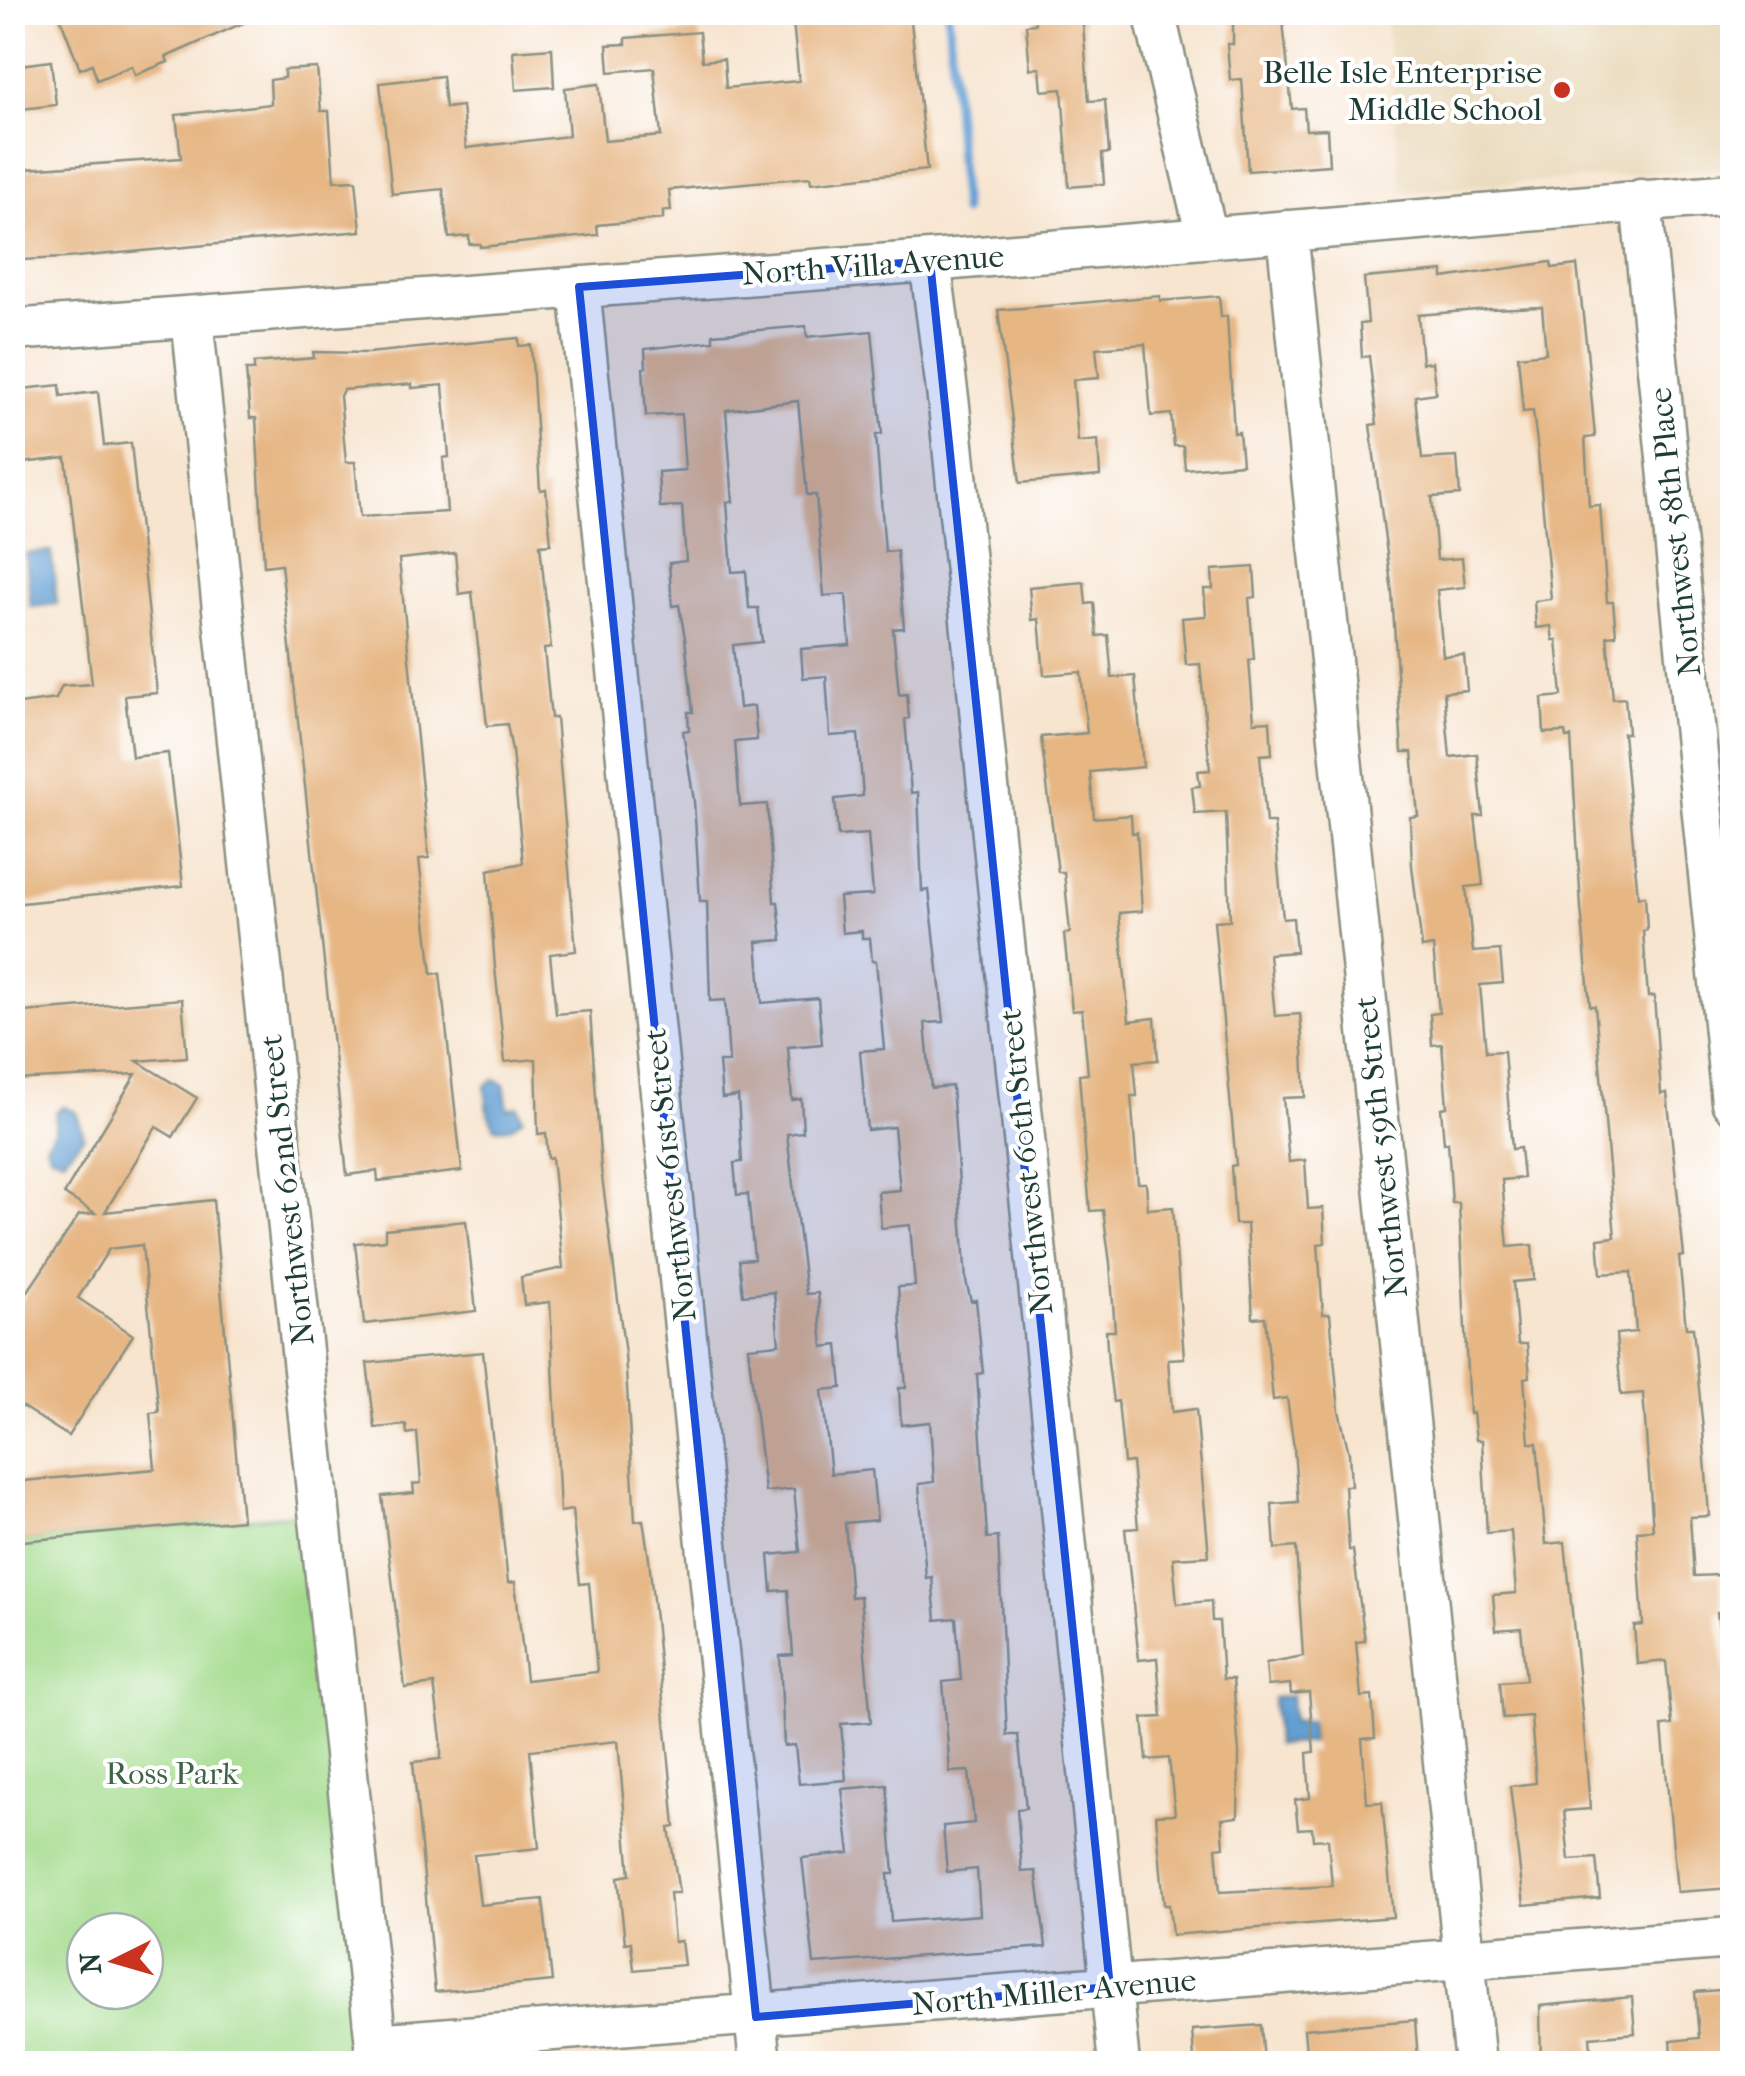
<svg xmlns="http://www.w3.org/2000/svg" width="1745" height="2076" viewBox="0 0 1745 2076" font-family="'IM FELL French Canon',serif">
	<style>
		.built { fill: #e9d9ba }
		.green { fill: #a3db8c; stroke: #618c60; stroke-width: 2.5; fill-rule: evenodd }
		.water { fill: #639fd3; stroke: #416e84; stroke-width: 2.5 }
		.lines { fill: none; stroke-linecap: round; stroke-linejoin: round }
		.stream { stroke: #639fd3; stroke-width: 9 }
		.building { fill: #e6b683; fill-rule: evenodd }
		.minor-casing { stroke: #8b9182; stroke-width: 45 }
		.minor { stroke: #fff; stroke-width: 40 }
		.marked { fill: #1d4ed8; fill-opacity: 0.2; stroke: #1d4ed8; stroke-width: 8; stroke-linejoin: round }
		.poi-dot { fill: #c8321e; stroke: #fff; stroke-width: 4 }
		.labels { text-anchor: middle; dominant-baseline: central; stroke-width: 8; stroke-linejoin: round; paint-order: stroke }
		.poi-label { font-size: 32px; fill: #1f3d34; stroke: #fff; text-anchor: end }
		.street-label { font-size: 32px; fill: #1f3d34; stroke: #fff }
		.park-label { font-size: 32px; fill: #40644a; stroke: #fff }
	</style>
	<rect width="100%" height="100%" fill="#fff"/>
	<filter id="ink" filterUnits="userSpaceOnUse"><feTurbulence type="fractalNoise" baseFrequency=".01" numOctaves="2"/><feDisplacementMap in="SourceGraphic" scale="20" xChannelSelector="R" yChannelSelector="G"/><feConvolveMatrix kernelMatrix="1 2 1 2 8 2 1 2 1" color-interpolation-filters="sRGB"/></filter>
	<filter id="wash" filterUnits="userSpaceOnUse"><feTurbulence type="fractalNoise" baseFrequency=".0048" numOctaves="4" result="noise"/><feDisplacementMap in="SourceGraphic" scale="40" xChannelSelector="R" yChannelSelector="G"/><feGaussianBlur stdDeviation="2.25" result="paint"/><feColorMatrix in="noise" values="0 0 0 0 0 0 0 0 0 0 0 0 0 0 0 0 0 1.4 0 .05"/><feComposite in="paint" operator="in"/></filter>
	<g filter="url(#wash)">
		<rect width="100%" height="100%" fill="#f7e5d0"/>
		<!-- built -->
		<path class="built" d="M1385 13H1732V167L1402 192Z"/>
		<!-- green -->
		<path class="green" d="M305 1513 363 2063 13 2064V1542ZM85 1931H145V1991H85Z"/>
		<!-- water -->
		<path class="water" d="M51 551 57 604 31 607 26 554Z
			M495 1079 504 1084 508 1109 518 1106 523 1118 511 1127 495 1128 488 1113 485 1086Z
			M63 1107 76 1112 84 1136 63 1159 49 1154 46 1145 55 1129 56 1112Z
			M1291 1696 1293 1722 1310 1721 1312 1742 1276 1745 1273 1698Z"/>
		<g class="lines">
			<!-- stream -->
			<path class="stream" d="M948 12 963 212"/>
		</g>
		<g id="blocks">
			<!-- building -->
			<path class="building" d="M58 12H268L166 57 168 62 135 75 132 66 97 80 92 64 80 69Z
				M792 12H910L927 170 811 183 810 177 669 190 671 211H663V219L597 225 598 235 480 247V244H469V236L449 238 443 189 392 194 380 83 442 76 445 108 462 106 466 148 569 136 565 88 599 84 605 141 661 136 654 68 609 72 607 45 626 44V38L699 32 702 61 724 59 726 88 799 81Z
				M1034 12H1082L1089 101 1105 100 1109 153 1102 154 1104 184 1069 187 1062 89 1042 91 1040 68 1030 69 1026 25 1035 24Z
				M1233 12H1282L1292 109 1304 108 1306 130 1327 129 1329 165 1248 171 1242 79 1230 80 1227 44H1233Z
				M552 48 554 87 516 90 513 51Z
				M51 61 56 105 12 110V66Z
				M317 68 321 111H329L334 181 356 180 361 231 65 258 21 260 20 251 12 252V170L181 158 176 115 271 104 270 80 284 78V70Z
				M1551 262 1552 268 1577 265 1587 350 1595 437 1585 438 1589 506 1600 505 1607 602H1613L1616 635 1607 636 1613 699 1625 698 1628 733H1623L1638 897 1645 896 1647 930 1643 931 1648 997 1654 996 1661 1094 1667 1093 1684 1256 1679 1257 1686 1328H1693L1703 1430 1709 1516 1690 1517 1694 1576 1720 1575 1722 1613H1717L1731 1710 1732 1888 1677 1892 1662 1726 1672 1725 1666 1661 1637 1664 1634 1626 1643 1625 1637 1531 1653 1530 1643 1393 1621 1395 1616 1334 1636 1332 1631 1272 1601 1274 1598 1239 1615 1237 1595 1006H1590L1581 908 1571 737 1566 738 1565 732 1544 733 1542 698 1562 696 1557 640H1553L1551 626 1536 628 1534 601 1551 599 1537 443 1533 411 1523 412 1518 356 1546 353 1542 307 1489 309 1418 315 1422 363 1432 362 1436 393 1415 396 1422 459 1457 457 1460 495 1432 497 1437 560 1462 558 1465 587 1437 590 1443 656 1464 655 1467 690 1444 692 1450 757 1477 754 1483 816H1475L1483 885 1466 887 1473 952 1500 950 1503 983 1480 985 1486 1052 1504 1051 1512 1149 1520 1148 1523 1178 1502 1180 1508 1247 1532 1245 1534 1280 1513 1282 1518 1344H1527L1530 1377 1524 1378 1529 1443H1537L1546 1544 1565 1542 1584 1732 1590 1809 1564 1811 1569 1860 1596 1858 1600 1898 1524 1905 1510 1786 1536 1783 1531 1716 1503 1718 1500 1682 1526 1680 1521 1628 1496 1630 1493 1595 1516 1593 1511 1531 1487 1533 1482 1440H1476L1473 1413 1469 1414 1459 1203H1452L1448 1142 1444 1143 1441 1108 1447 1107 1442 1044 1432 1045 1430 1014 1439 1013 1433 946 1422 948 1412 866 1410 817 1418 816 1412 752H1402L1392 592 1370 425 1377 424 1369 356 1362 357 1360 324 1368 323 1364 278 1443 271V278Z
				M1160 296V301L1219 296 1221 317 1227 316 1234 433 1239 432 1242 464 1185 469 1183 446H1174L1171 414 1151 416 1145 344 1096 348 1099 378 1073 380 1078 442 1098 440 1100 476 1020 483 998 310Z
				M806 326 807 337 872 331 882 434 876 435 885 552 897 551 904 628 893 629 899 695 907 694 909 718 905 719 911 793 918 792 922 891 929 890 944 1022 925 1023 931 1088 952 1086 966 1281 971 1301 976 1300 983 1373 977 1374 987 1538 998 1537 1007 1735H1018L1026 1808 1017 1809 1022 1872 1036 1871 1046 1947 814 1964 802 1858 850 1853 842 1789 887 1785 894 1874H888L891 1922 980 1915 977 1869 947 1872 943 1826 974 1823 969 1771 950 1772 943 1682 961 1680 956 1618 936 1620 932 1577 926 1578 919 1484 934 1482 930 1422 901 1425 899 1388H906L898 1287 915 1286 910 1225 881 1228 878 1192 900 1190 894 1127 867 1130 860 1051 884 1049 876 961H872L870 938H862V931L842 933 839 897 873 895 868 834 838 836 835 799 863 796 858 734 830 736 826 676 803 678 801 649 850 645 846 594 824 596 816 495H807L798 401 726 410 733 502H727L732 572 746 571 749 608H758L762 642 733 645 739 708 754 706 757 740 735 742 740 806 767 804 774 902H778L782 940 757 942 762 1003 818 998 822 1044 788 1047 792 1100 801 1099 803 1132 787 1134 806 1294 818 1293 823 1347 838 1345 842 1388 822 1390 831 1474 872 1470 877 1520 845 1523 851 1597 860 1596 871 1722 841 1724 846 1780 799 1784 795 1745 784 1746 780 1656 793 1655 788 1590 772 1591 769 1555 800 1552 794 1489 765 1492 748 1347 779 1344 774 1292 743 1295 739 1260 754 1259 748 1194 737 1195 734 1163 742 1162 738 1096 722 1098 719 1062H729L725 1000 710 1001 707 901H700L694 801 683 731 689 730 688 712H693L685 638 679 605 672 606 669 563 686 561 682 506 660 507 658 472 685 470 681 414 646 416 643 368 646 367 645 349 713 341V334Z
				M519 338V346L531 345 540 490 546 489 551 544 540 545 551 648 544 649 551 718H556L576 951 550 954 556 1014 590 1011 601 1169 625 1354 635 1521 643 1520 649 1559 670 1771 675 1827 669 1828 679 1893H670L674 1942 681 1941 684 1965 634 1970 631 1942 625 1943 618 1877 630 1875 618 1741 530 1750 539 1848 474 1855 480 1905 543 1899 552 1981 435 1992 413 1762 441 1759V1739L434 1684 405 1688 382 1496 414 1493 413 1484 421 1483 417 1432 407 1434 406 1425 375 1428 367 1363 483 1352 508 1583 515 1582 526 1680 597 1672 589 1583 580 1584 572 1510 560 1512 550 1302 524 1305 521 1277 563 1268 552 1157 548 1158 546 1133 538 1134 536 1059 505 1062 495 968 488 870 523 863 512 751 507 724 487 726 472 592 459 594 455 553 399 559 429 858 419 859 432 974 440 973 462 1171 378 1181 377 1171 347 1175 281 564 264 566 256 418H250L246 370H254V363L314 358 313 352 368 353ZM412 384V388L443 385 449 457 443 458 447 512 360 517 355 462H346L340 396 343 390Z
				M60 385 61 396 98 392 104 446 131 443 157 693 125 696 132 757 168 753 183 886 12 904V705L56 699 62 686 92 684 66 458 12 464V390Z
				M1254 567 1256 597 1249 598 1254 659 1249 660 1254 722 1270 721 1272 754 1260 755 1266 823H1274L1283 919 1293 918 1296 952 1269 954 1275 1016 1300 1014 1303 1050 1305 1097 1283 1098 1289 1162 1305 1160 1308 1209 1323 1208 1325 1243 1318 1244 1323 1314H1330L1339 1411 1349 1453 1351 1486H1345L1349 1550H1353L1365 1641 1356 1642 1361 1697 1372 1696 1375 1738 1362 1739 1367 1803 1382 1802 1393 1917 1172 1935 1169 1905H1164L1156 1815 1175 1814 1169 1758 1147 1760 1143 1718 1162 1717 1157 1658 1139 1660 1125 1529 1138 1528 1132 1462 1124 1463 1118 1401 1113 1402 1108 1363 1106 1331H1115L1110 1263 1103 1210 1090 1211 1079 1075 1088 1074 1082 1010 1072 1011 1064 934 1070 933 1064 872H1058L1041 737 1087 733 1081 672 1044 675 1039 619 1032 620 1029 587 1084 582 1086 604 1094 603 1097 636 1108 635 1112 678 1135 676 1143 767 1090 772 1094 818 1131 815 1132 833 1137 832 1142 911 1119 913 1129 1021 1155 1018 1158 1060 1134 1062 1137 1096H1131L1138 1183H1146L1148 1209 1173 1207 1184 1358 1168 1359 1172 1412 1196 1409 1209 1556 1173 1558 1177 1604 1211 1601 1212 1621H1219L1223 1679H1233L1239 1753 1238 1817 1222 1819 1224 1847 1216 1848 1220 1892 1332 1886 1328 1839 1313 1840 1312 1828 1298 1829 1295 1800 1310 1798 1307 1753 1314 1752 1309 1692 1291 1694 1290 1684 1268 1686 1266 1663 1303 1656 1296 1547 1275 1549 1272 1504 1298 1502 1294 1448 1287 1398 1273 1400 1265 1317 1253 1318 1247 1224H1235L1231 1166 1236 1165 1214 921 1230 920 1226 812 1195 814 1192 787 1200 786 1198 771 1210 770 1200 664 1186 665 1182 618 1206 616 1204 589H1213L1212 570Z
				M182 999 187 1057 137 1061 197 1098 173 1137 156 1127 105 1212 213 1200 242 1520 12 1542V1482L155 1469 150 1413 159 1412 142 1245 109 1249 78 1298 133 1335 68 1436 12 1400V1315L79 1215 95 1213 64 1194 136 1074 12 1080V1013Z
				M466 1221 476 1311 364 1324 355 1243 385 1240V1229Z
				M1732 1989V2064H1673L1671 2041 1699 2038 1695 1992Z
				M1632 1997 1635 2033 1590 2037 1592 2064H1541L1540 2006Z
				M1415 2020 1418 2060 1413 2064H1307L1304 2029Z
				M1261 2025 1264 2062 1200 2064 1194 2059 1192 2030Z"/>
		</g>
	</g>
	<g filter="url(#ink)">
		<use href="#blocks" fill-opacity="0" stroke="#8b9182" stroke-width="2.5"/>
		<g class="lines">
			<!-- minor casing -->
			<g class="minor-casing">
				<path id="minor" d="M1154 12 1207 237
					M1641 200 1732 1102
					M1287 231 1475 2064
					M930 261 949 406 1119 2064
					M579 287 760 2064
					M192 318 378 2064
					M12 330 930 261 1732 194
					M375 2044 1732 1938"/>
			</g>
			<!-- minor -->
			<use href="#minor" class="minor"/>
		</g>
	</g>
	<!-- marked area -->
	<path class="marked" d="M930 261 1110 1987 756 2017 579 287Z"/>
	<!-- markers -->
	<circle class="poi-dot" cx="1562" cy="90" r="10"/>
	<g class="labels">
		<!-- poi labels -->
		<g class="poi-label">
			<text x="1542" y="72">Belle Isle Enterprise<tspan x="1542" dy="37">Middle School</tspan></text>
		</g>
		<!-- street labels -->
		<g class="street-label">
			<text transform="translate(873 265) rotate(-4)">North Villa Avenue</text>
			<text transform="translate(1675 532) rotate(-96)">Northwest 58th Place</text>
			<text transform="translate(1381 1147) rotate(-96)">Northwest 59th Street</text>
			<text transform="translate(1026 1162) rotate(-96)">Northwest 60th Street</text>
			<text transform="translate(670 1175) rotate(-96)">Northwest 61st Street</text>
			<text transform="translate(287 1190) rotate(-96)">Northwest 62nd Street</text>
			<text transform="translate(1054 1992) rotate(-5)">North Miller Avenue</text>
		</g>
		<!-- park labels -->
		<g class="park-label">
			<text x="172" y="1773">Ross Park</text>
		</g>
	</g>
	<!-- margin -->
	<rect width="1745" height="2076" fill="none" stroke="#fff" stroke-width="50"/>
	<!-- north arrow -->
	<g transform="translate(115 1961) rotate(265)"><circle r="48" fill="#ffffff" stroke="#a5b1ae" stroke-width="2.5"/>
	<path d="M0-8L18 38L0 25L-18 38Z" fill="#c8321e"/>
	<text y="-15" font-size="28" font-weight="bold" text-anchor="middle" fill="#1f3d34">N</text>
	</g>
</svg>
